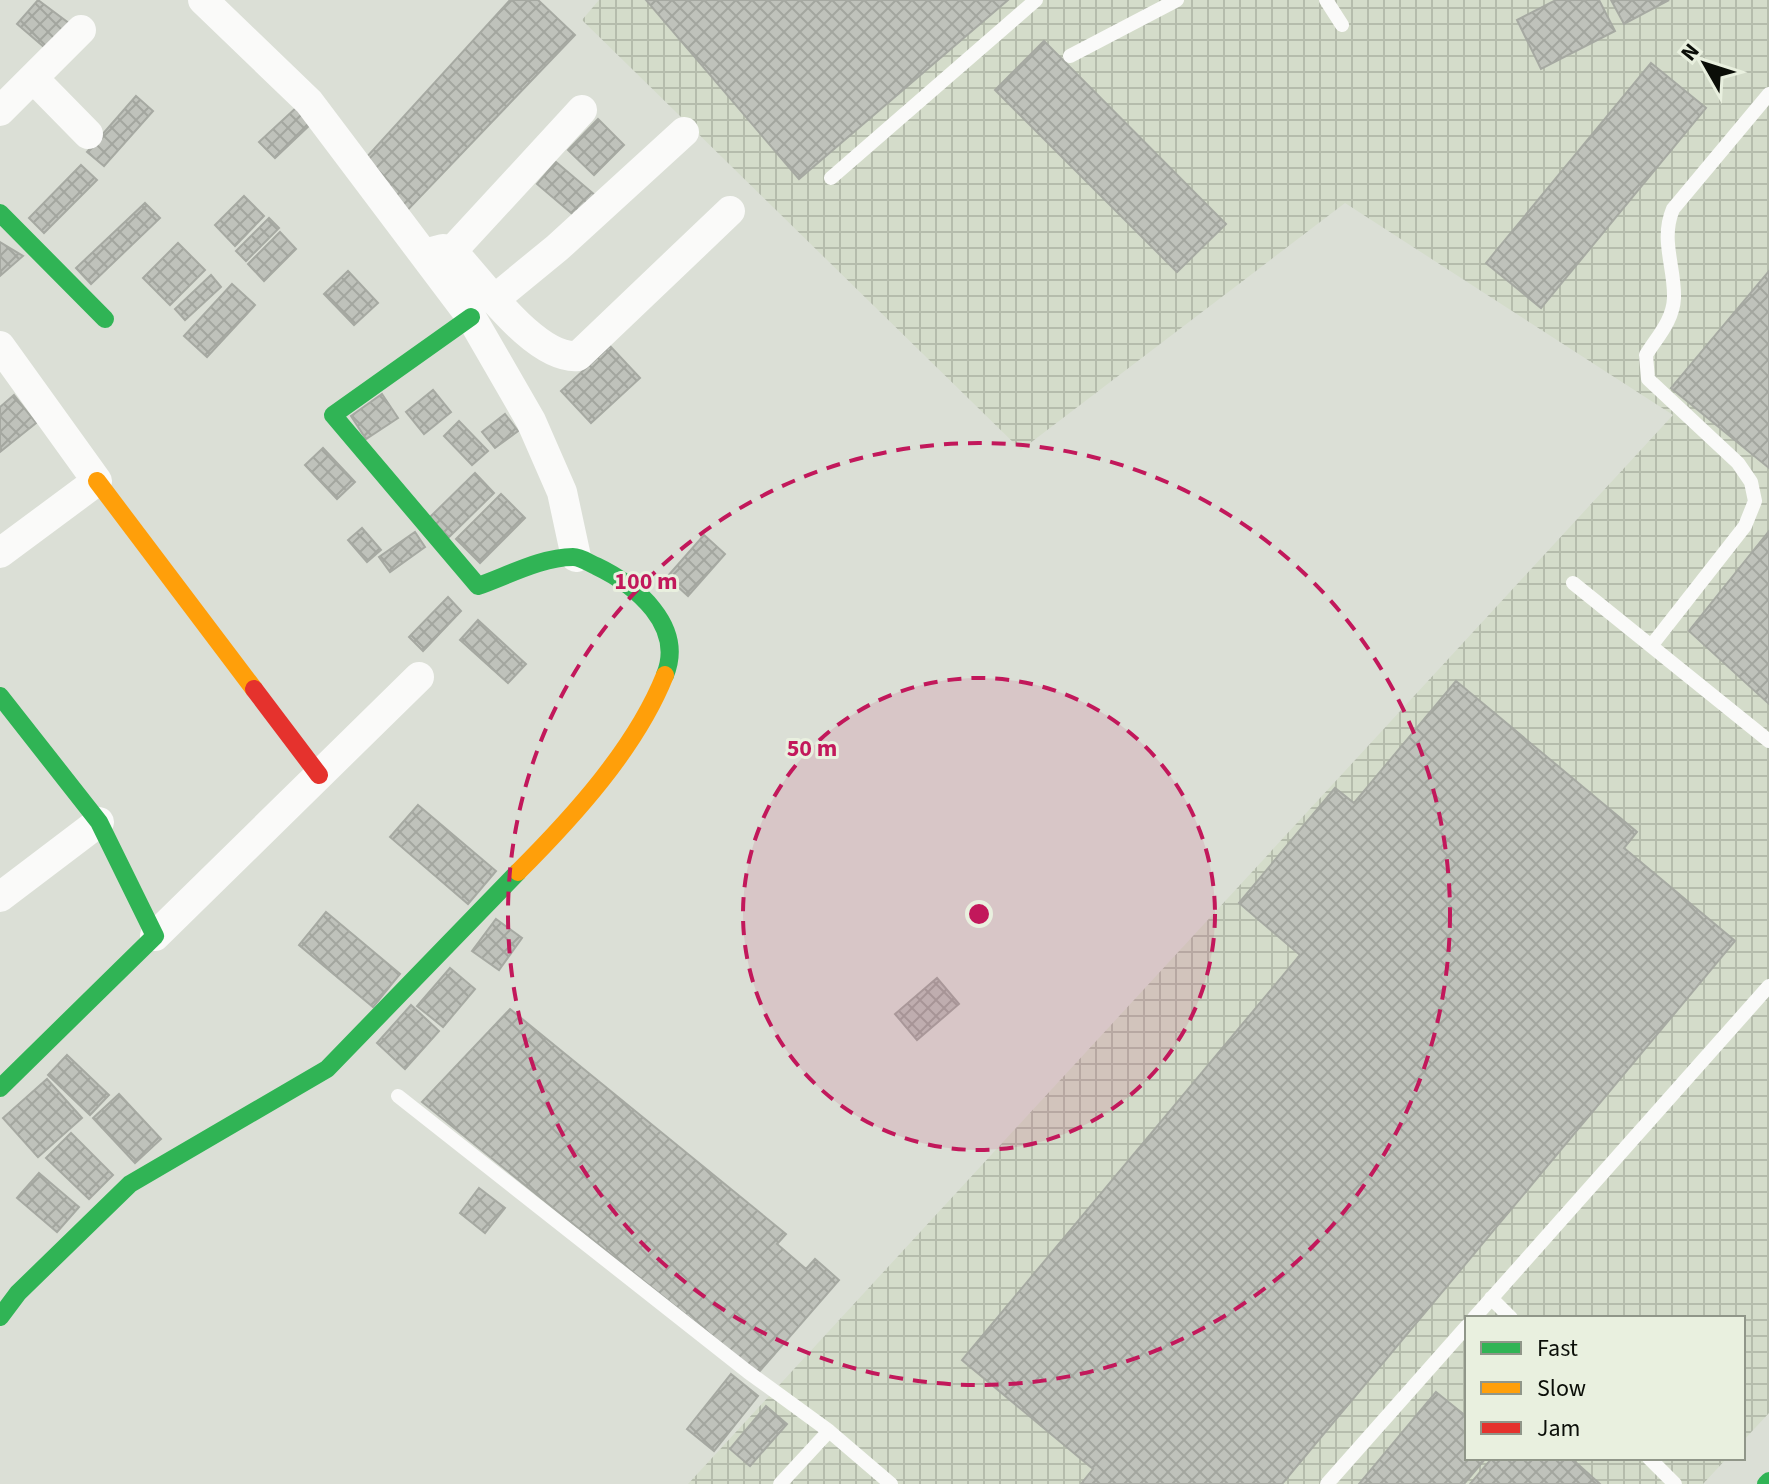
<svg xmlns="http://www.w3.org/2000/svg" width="1769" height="1484" viewBox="0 0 1769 1484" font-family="'Source Sans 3',sans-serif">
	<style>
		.industrial { fill: url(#industrial-grid) }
		.building { fill: url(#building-cross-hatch); stroke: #a6a9a2; stroke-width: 2 }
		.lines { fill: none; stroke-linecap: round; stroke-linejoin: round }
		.lane { stroke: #fafaf9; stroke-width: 14 }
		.street { stroke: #fafaf9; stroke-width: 30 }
		.fast { stroke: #30b455; stroke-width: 18 }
		.slow { stroke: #ff9f0a; stroke-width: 18 }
		.jam { stroke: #e5322d; stroke-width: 18 }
		.ring { fill: none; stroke: #c2185b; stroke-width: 4; stroke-dasharray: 14 10 }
		.centre { fill: #c2185b; stroke: #e9f0df; stroke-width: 4 }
		.ring-label { font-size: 24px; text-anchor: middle; font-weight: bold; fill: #c2185b; stroke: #e9f0df; stroke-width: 6; stroke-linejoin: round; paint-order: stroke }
	</style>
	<defs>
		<pattern id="industrial-grid" width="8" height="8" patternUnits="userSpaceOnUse" patternTransform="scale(2)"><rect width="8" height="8" fill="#d4dcca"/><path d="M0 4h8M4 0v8" fill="none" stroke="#b5bcac"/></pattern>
		<pattern id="building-cross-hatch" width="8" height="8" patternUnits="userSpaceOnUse" patternTransform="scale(2)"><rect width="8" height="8" fill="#bfc2bb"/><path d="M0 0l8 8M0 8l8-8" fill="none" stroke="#a3a69f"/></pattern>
	</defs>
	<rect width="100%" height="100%" fill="#dbdfd6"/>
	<!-- industrial -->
	<path class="industrial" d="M599 0H1769V1413L1743 1441V1318H1467V1458H1727L1703 1484H688L1673 415 1345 203 1021 450 582 20Z"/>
	<!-- building -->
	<path class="building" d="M38 0 74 27 51 53 17 24Z
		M510 0H538L575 35 400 218 363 161Z
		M646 0H1008L799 179Z
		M1556 0H1599L1615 31 1541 69 1517 20Z
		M1611 0H1669L1624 24Z
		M1044 41 1226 224 1177 272 995 90Z
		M1651 63 1706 108 1541 308 1486 263Z
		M136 96 153 111 104 166 87 152Z
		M297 107 312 123 275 158 259 142Z
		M598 119 624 145 594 175 568 150Z
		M556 162 595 195 576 217 537 184Z
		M81 165 97 180 44 233 29 218Z
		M244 196 264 216 235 246 215 225Z
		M145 203 160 218 91 284 76 268Z
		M269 218 279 228 246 261 236 251Z
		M280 232 296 249 264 281 248 264Z
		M0 242 23 256 0 276Z
		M178 243 205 270 170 305 143 278Z
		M348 271 378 303 354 325 324 294Z
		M1769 271V468L1671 388Z
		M211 275 221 287 185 320 175 309Z
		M232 284 255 305 207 357 184 336Z
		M610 346 640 378 591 423 561 391Z
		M433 390 451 412 424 434 406 412Z
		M382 394 398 418 366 439 351 416Z
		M14 395 36 423 0 452V407Z
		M505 414 518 431 495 448 482 432Z
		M459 421 488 451 472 465 444 436Z
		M323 448 355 482 337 499 305 465Z
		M475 473 494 493 449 537 429 518Z
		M501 494 525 518 480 563 456 539Z
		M362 528 381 550 367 562 348 540Z
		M1769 531V704L1689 631Z
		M415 532 425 547 390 572 379 557Z
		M704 535 725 554 688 596 667 577Z
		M448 597 461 611 423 651 409 637Z
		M478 620 526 664 508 683 460 640Z
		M1456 681 1637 832 1624 848 1735 941 1282 1484H1081L1093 1469 962 1360 1300 955 1239 903 1335 788 1354 803Z
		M418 805 496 871 468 904 390 837Z
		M326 912 400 974 373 1007 299 945Z
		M496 919 522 938 499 970 472 951Z
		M450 968 475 989 443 1027 417 1006Z
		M937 978 959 1004 917 1040 895 1014Z
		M411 1005 439 1031 405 1069 377 1043Z
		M510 1009 786 1234 777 1244 806 1269 815 1259 839 1280 758 1373 422 1102Z
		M67 1055 109 1095 90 1115 48 1075Z
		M47 1079 82 1118 38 1157 3 1118Z
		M119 1094 161 1139 135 1163 93 1118Z
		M71 1133 113 1175 89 1199 46 1158Z
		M39 1173 79 1207 57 1232 17 1198Z
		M479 1188 505 1208 485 1233 460 1213Z
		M731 1374 758 1396 714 1451 687 1429Z
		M1436 1392 1467 1417V1458H1486L1464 1484H1359Z
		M766 1406 787 1424 750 1466 730 1449Z
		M1492 1458H1571L1600 1484H1470Z"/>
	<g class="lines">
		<!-- lane -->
		<path class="lane" d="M1326 0 1342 25
			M1070 56 1177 0
			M831 178 1036 0
			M1573 583 1769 741
			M1651 646 1745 526 1755 501 1751 482 1738 463 1648 379 1646 355C1657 337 1673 321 1674 298 1675 267 1660 240 1673 209L1769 94
			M398 1096 748 1372 829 1431 891 1484
			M1491 1298 1511 1318
			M1474 1318 1769 986
			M1649 1458 1675 1484
			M780 1484 829 1431
			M1327 1484 1467 1326"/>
		<!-- street -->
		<path class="street" d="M203 0 309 102 471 317 531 421 562 492 576 557
			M33 78 88 134
			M0 111 81 30
			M452 251 582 110
			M424 254 443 249 452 251C481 281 535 360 578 356L730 211
			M496 298 557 248 684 132
			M0 346 97 481 0 553
			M0 897 99 822
			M155 936 419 677"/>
		<!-- fast -->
		<path class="fast" d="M0 213 105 319
			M471 317 333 415 478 586C507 576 542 557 573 557 581 557 589 563 596 566 636 585 685 626 665 675
			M0 696 99 822 155 936 0 1088
			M0 1317 18 1293 130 1184 327 1069 518 872
			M1766 1484 1769 1481"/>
		<!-- slow -->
		<path class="slow" d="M97 481 254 689
			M518 872C573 817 636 748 665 675"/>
		<!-- jam -->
		<path class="jam" d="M254 689 319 775"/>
	</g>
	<!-- distance rings -->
	<circle cx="979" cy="914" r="236" fill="#c2185b" fill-opacity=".12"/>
	<g class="ring">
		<circle cx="979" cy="914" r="236"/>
		<circle cx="979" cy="914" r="471"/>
	</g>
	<circle cx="979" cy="914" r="12" class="centre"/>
	<g class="ring-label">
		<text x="646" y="589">100 m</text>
		<text x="812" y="756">50 m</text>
	</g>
	<!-- legend -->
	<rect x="1465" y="1316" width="280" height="144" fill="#e9f0df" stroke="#909689" stroke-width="2"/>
	<rect x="1481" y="1342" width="40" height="12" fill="#30b455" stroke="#909689" stroke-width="2"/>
	<text x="1537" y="1356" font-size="24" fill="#0b0e08">Fast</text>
	<rect x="1481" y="1382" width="40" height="12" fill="#ff9f0a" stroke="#909689" stroke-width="2"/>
	<text x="1537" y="1396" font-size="24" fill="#0b0e08">Slow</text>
	<rect x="1481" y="1422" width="40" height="12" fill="#e5322d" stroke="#909689" stroke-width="2"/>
	<text x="1537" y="1436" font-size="24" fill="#0b0e08">Jam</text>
	<!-- north arrow -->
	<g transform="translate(1705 64) rotate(309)" stroke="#e9f0df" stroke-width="6" paint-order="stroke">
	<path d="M0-6L14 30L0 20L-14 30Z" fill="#0b0e08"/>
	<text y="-12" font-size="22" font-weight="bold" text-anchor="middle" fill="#0b0e08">N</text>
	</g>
</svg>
